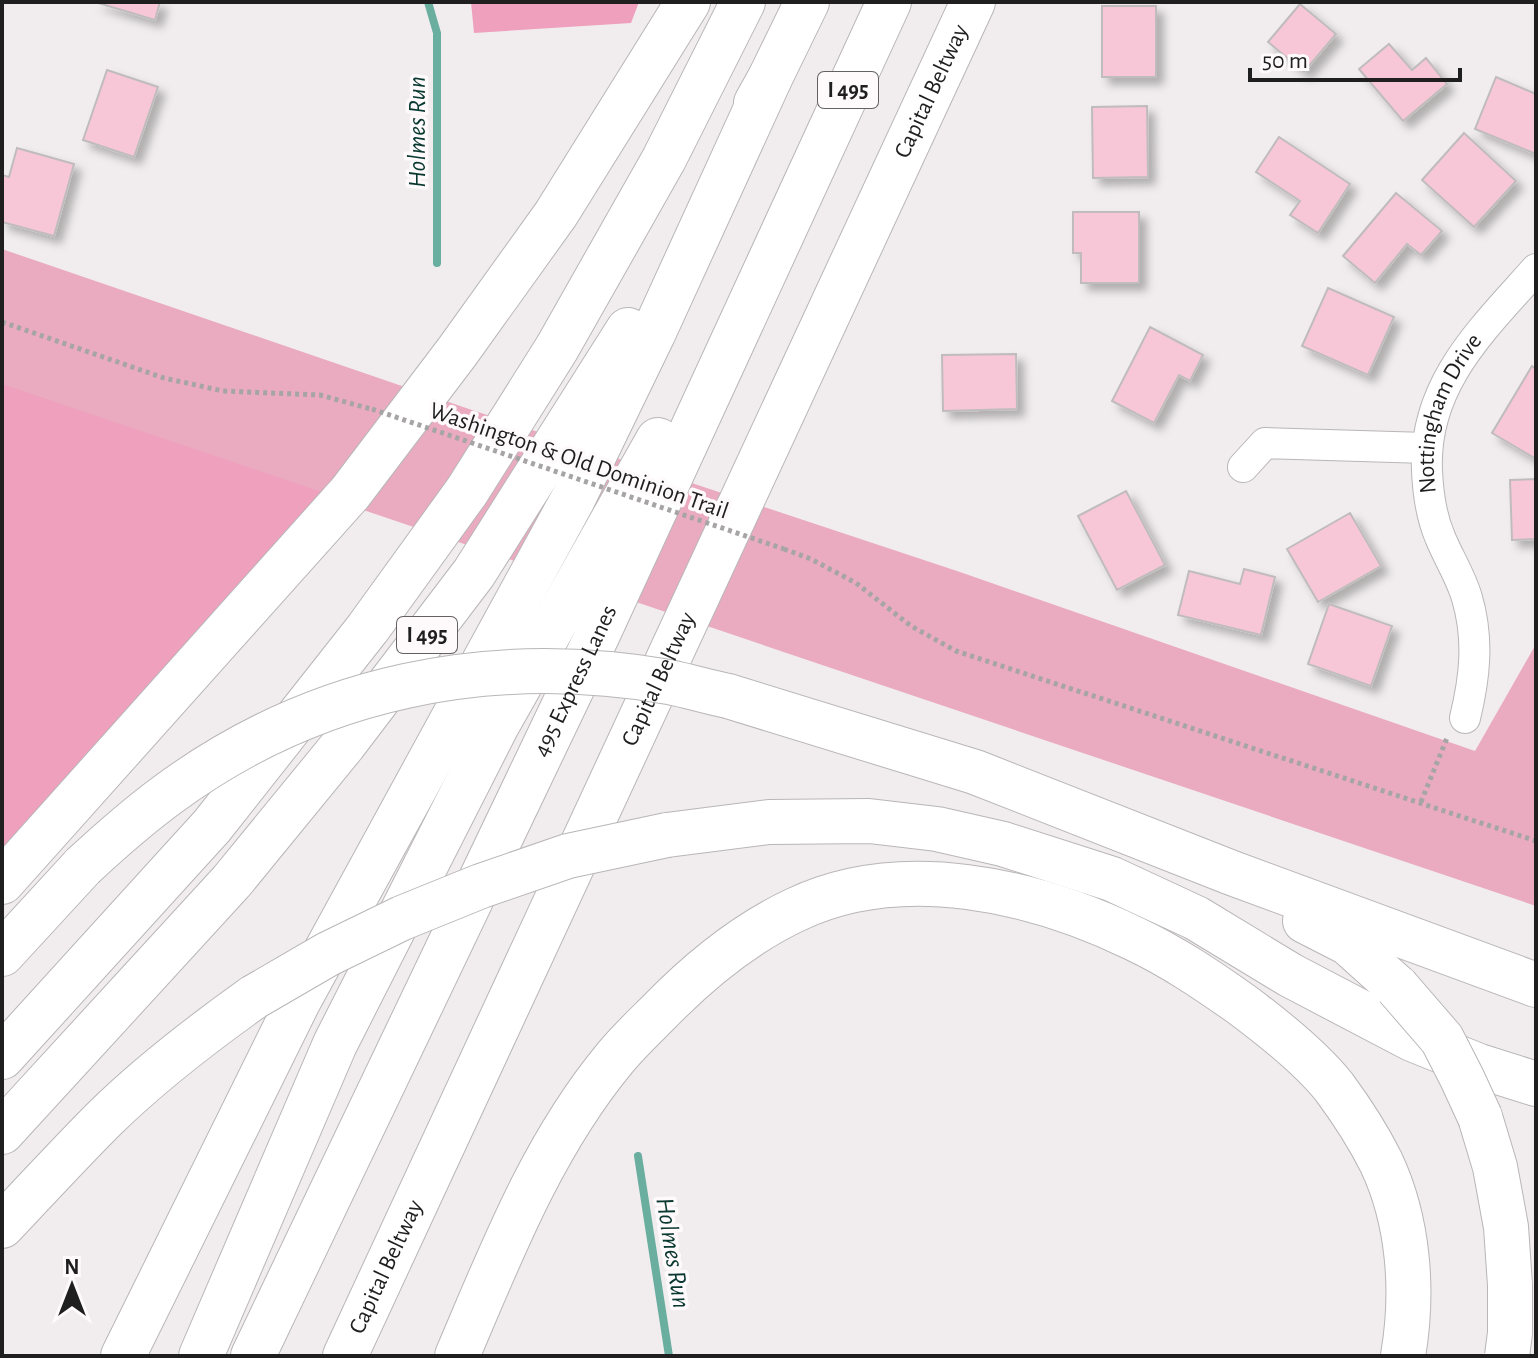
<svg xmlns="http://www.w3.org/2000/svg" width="1538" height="1358" viewBox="0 0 1538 1358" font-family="'Alegreya Sans',sans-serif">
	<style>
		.green { fill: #eaabc1 }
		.forest { fill: #eea0bc }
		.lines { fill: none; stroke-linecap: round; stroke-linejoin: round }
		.stream { stroke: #6aaea0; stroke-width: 8 }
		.building { fill: #f7c7d7; stroke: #c0bcbd; stroke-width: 2; filter: url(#shadow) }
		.minor-casing { stroke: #b9b6b7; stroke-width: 32 }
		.motorway-casing { stroke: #b9b6b7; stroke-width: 46 }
		.path { stroke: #a7a4a5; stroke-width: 5; stroke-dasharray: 4 4; stroke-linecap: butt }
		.minor { stroke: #fff; stroke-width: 30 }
		.motorway { stroke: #fff; stroke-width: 44 }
		.motorway-bridge-casing { stroke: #b9b6b7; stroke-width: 46; stroke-linecap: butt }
		.path-bridge { stroke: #a7a4a5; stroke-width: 5; stroke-dasharray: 4 4; stroke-linecap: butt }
		.motorway-bridge { stroke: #fff; stroke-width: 44 }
		.labels { text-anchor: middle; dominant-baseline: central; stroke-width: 7; stroke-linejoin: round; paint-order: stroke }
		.shield { fill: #fefafb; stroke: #636161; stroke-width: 2 }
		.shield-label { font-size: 22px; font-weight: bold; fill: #201f1f }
		.street-label { font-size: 24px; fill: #201f1f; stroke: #fefafb }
		.water-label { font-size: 26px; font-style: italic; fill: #093830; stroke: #fefafb }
	</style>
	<defs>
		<filter id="shadow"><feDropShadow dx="7" dy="7" stdDeviation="4" flood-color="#0004"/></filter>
	</defs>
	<rect width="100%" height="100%" fill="#f1edee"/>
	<!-- green -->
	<path class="green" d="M2 249 469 409 960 572 1475 751 1536 644V906L2 388Z"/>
	<!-- forest -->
	<path class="forest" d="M471 2H639L631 23 474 33Z
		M2 384 328 494 283 560 2 848Z"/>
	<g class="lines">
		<!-- stream -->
		<path class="stream" d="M428 2 437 33V263
			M638 1156 669 1356"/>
	</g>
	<!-- building -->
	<path class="building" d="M95 2H160L155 20Z
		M1300 4 1336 34 1304 72 1268 42Z
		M1102 6H1156V77H1102Z
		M1389 44 1412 70 1426 58 1447 84 1403 121 1359 69Z
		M107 70 158 87 134 157 83 140Z
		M1496 77 1536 94V154L1475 129Z
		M1147 106 1148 177 1093 178 1092 107Z
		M1464 133 1516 181 1474 227 1422 180Z
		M1279 137 1350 184 1318 233 1290 215 1300 201 1256 172Z
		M17 148 74 164 54 236 2 222V175L9 177Z
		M1396 193 1442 231 1421 255 1407 244 1375 283 1343 256Z
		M1073 212H1139V283H1081V253H1073Z
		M1328 288 1394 317 1368 375 1302 346Z
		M1150 327 1203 355 1190 381 1179 375 1154 423 1112 401Z
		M1016 354 1017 409 943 411 942 355Z
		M1532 366 1536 369V459L1492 433Z
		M1536 479V539L1512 540 1510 480Z
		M1126 491 1165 565 1117 590 1078 516Z
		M1350 513 1381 566 1318 602 1287 549Z
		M1244 569 1275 577 1261 635 1178 615 1189 571 1240 584Z
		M1329 604 1392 626 1371 686 1308 664Z"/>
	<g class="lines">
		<!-- minor casing -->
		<g class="minor-casing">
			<g id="minor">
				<path d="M1243 467 1265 443 1426 448"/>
				<path id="s1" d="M1465 718C1475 677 1479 639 1467 598 1461 577 1448 557 1440 537 1431 516 1428 493 1427 471 1423 384 1483 329 1536 269"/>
			</g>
		</g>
		<!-- motorway casing -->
		<g class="motorway-casing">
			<g id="motorway">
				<path d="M756 103 770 78 807 2"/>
				<path d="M728 696 975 772 1232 873 1536 985"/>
				<path d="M667 835 769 822 869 821 937 829 1003 844 1112 879 1196 918 1290 975 1412 1039 1479 1066 1536 1084"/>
				<path d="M2 882 350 493 457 352 556 214 688 2"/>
				<path d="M1305 921 1348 943 1397 987"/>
				<path d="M2 954 83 866"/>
				<path d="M2 1057 212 826 368 628 467 491 557 348 664 159 743 2"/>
				<path d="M1480 1117 1495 1167 1506 1227 1510 1285"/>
				<path d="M2 1132 232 881 344 744 474 573 628 330"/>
				<path d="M2 1226C36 1190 70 1153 105 1118 151 1073 202 1034 254 997"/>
				<path d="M123 1356 298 1002 573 499 653 334 770 78"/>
				<path d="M201 1356 335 1044 496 727 658 440"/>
				<path id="s2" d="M253 1356 598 634 889 2"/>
				<path id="s3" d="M345 1356 973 2"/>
				<path d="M457 1356C501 1253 542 1146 615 1058 628 1042 645 1026 660 1011 699 971 744 934 795 910 901 859 1034 890 1135 939 1173 957 1207 980 1241 1004 1272 1027 1310 1057 1334 1087 1351 1110 1368 1136 1381 1162 1409 1221 1414 1292 1403 1356"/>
			</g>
		</g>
		<!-- path -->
		<path class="path" d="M2 322 164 378 223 391 320 395 371 409
			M784 549 811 559 856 583 911 626 956 651 1536 841
			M1421 802 1447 738"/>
		<!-- minor -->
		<use href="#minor" class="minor"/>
		<!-- motorway -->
		<use href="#motorway" class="motorway"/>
		<!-- motorway-bridge casing -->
		<g class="motorway-bridge-casing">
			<path id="motorway-bridge" d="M83 866C110 841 137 817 167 795 314 686 489 651 669 682 689 686 708 692 728 696
				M1397 987 1442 1039 1462 1078 1480 1117
				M254 997 328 954 402 918 481 886 568 856 667 835
				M1507 1356 1510 1333V1285"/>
		</g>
		<!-- path-bridge -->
		<path class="path-bridge" d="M372 409 784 549"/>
		<!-- motorway-bridge -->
		<use href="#motorway-bridge" class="motorway-bridge"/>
	</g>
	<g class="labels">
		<!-- shield labels -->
		<g class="shield">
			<rect x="818" y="72" width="60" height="36" rx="6"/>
			<rect x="397" y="617" width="60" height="36" rx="6"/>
		</g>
		<g class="shield-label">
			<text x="848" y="90">I 495</text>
			<text x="427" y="635">I 495</text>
		</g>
		<!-- street labels -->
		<g class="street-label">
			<text stroke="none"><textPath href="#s3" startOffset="1394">Capital Beltway</textPath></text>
			<text stroke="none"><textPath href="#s1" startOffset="318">Nottingham Drive</textPath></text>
			<text transform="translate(579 461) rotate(19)">Washington &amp; Old Dominion Trail</text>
			<text stroke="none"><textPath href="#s3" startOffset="746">Capital Beltway</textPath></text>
			<text stroke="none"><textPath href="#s2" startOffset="748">495 Express Lanes</textPath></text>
			<text stroke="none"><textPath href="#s3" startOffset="98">Capital Beltway</textPath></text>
		</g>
		<!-- water labels -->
		<g class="water-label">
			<text transform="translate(417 132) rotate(-90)">Holmes Run</text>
			<text transform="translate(673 1253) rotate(81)">Holmes Run</text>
		</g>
	</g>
	<!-- border -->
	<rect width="1538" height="1358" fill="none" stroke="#201f1f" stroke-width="8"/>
	<!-- north arrow -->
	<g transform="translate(72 1286)" stroke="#fefafb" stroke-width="6" paint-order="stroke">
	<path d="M0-6L14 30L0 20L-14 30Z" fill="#201f1f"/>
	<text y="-12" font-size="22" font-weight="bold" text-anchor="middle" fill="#201f1f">N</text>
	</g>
	<!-- scale -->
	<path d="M1250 68v12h210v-12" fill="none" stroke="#201f1f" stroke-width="4"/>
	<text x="1262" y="68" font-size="24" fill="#201f1f" stroke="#fefafb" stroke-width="6" paint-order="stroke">50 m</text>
</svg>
